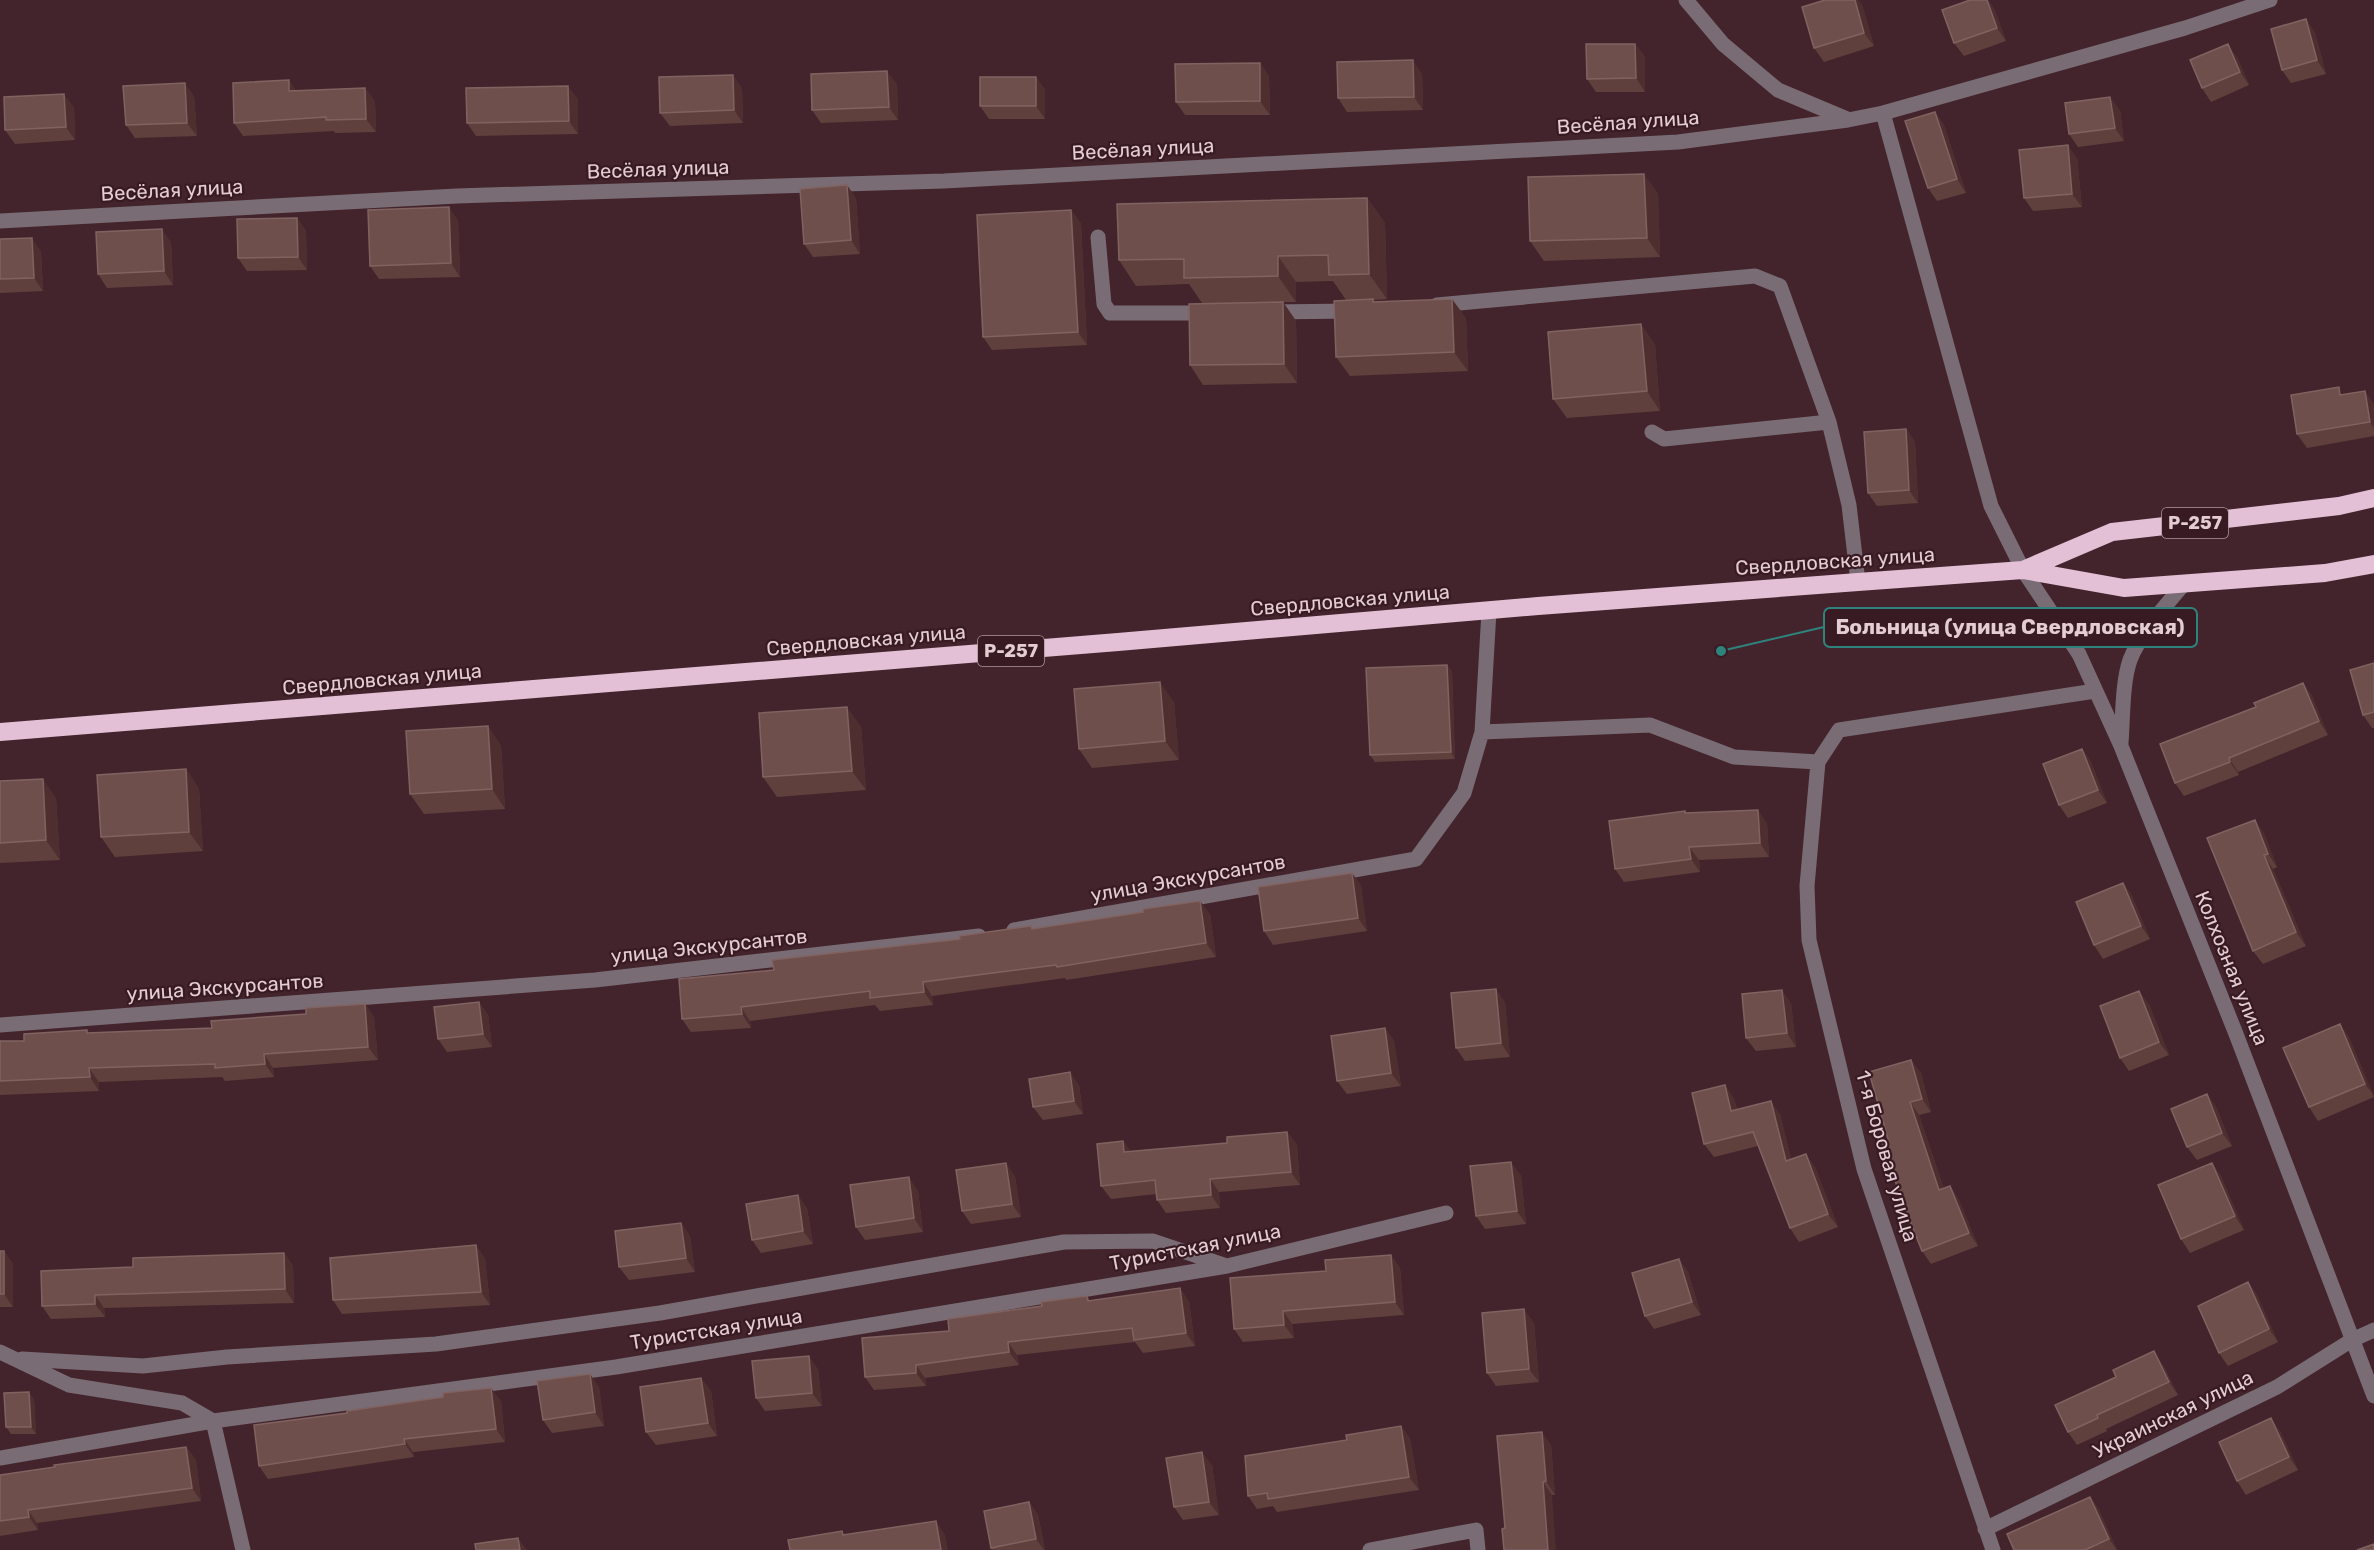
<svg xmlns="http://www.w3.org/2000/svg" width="2374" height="1550" viewBox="0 0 2374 1550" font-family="Rubik,sans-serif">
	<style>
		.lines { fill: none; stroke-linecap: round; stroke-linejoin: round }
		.minor { stroke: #7a6c75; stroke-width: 15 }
		.highway { stroke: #e4c0d6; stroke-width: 18 }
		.wall { fill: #60403c }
		.shaded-wall { fill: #4e2e2f }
		.building { fill: #6e4f4c; stroke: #806361; stroke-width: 1.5 }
		.labels { text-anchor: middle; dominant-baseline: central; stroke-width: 4.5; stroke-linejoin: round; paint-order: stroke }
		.shield { fill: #381a22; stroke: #b0979d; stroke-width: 1.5 }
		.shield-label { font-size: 18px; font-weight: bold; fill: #e3cdd2 }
		.street-label { font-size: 20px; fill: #e3cdd2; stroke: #381a22 }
		.leader { fill: none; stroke: #2f837d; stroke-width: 2 }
		.callout-dot { fill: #2f837d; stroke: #381a22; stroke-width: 2 }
		.callout { fill: #381a22; stroke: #2f837d; stroke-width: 2 }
		.callout-label { font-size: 21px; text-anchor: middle; font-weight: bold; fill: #e3cdd2 }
	</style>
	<rect width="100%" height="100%" fill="#43242c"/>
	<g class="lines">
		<!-- minor -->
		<path class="minor" d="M1686 0 1723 44 1778 90 1847 119
			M1883 113 1991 506 2023 570 2079 654 2121 746 2236 1034 2374 1396
			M0 221 457 196 944 181 1678 142 1848 120 1883 113 2185 28 2270 0
			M1098 237 1104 304 1110 313H1209
			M1437 305 1755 276 1780 286 1829 422 1849 505 1858 582
			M1269 312 1353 311
			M1652 432 1664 439 1829 422
			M1482 732 1650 725 1734 757 1818 762 1839 730 2095 691
			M2121 743C2123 718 2122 683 2130 660 2140 634 2166 605 2184 584
			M1818 762 1807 886 1809 940 1864 1169 1993 1550
			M1014 930 1416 859 1464 793 1482 732 1489 611
			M0 1025 595 980 979 936
			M0 1352 69 1385 182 1403 213 1421 616 1367 1227 1266 1446 1213
			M22 1359 143 1366 227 1357 436 1344 660 1313 1064 1242 1153 1241 1224 1265
			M0 1458 213 1421 243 1550
			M1985 1529 2277 1387 2352 1340 2374 1330
			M1370 1550 1476 1530 1478 1550"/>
		<!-- highway -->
		<path class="highway" d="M2023 570 2112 532 2339 506 2374 498
			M0 732 1118 642 1538 606 1858 582 2023 570 2124 588 2325 573 2374 564"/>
	</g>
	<!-- wall -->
	<path class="wall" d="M1825 0H1858L1862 5 1874 46 1824 62 1814 48Z
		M1994 8 2006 41 1964 56 1954 43Z
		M2306 19 2315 33 2326 74 2291 83 2282 70Z
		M1635 44 1645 57V92H1596L1587 79Z
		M2237 57 2249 85 2211 102 2202 88Z
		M1260 63 1269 76 1270 115H1185L1176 102Z
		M1422 74 1423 110 1347 112 1338 98Z
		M1036 77 1045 90V119H989L980 106Z
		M897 84 898 120 821 123 812 110Z
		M365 88 375 102 376 132 335 133 334 131 243 136 234 123 297 91Z
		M742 88 743 123 670 126 660 113Z
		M194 96 197 136 135 138 126 125Z
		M578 99V134L476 136 467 123Z
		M74 107 75 140 15 144 5 130Z
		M2120 110 2124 141 2078 147 2069 134Z
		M1935 112 1944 125 1966 193 1937 201 1928 188Z
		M2077 158 2082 207 2033 211 2024 198Z
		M1658 193 1660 257 1544 261 1530 241Z
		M856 198 860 254 813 257 804 244Z
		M1367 198 1385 223 1387 299 1374 300 1375 302 1466 318 1468 371 1350 376 1336 357 1346 300 1333 281 1296 282V302H1283L1296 321 1297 383 1203 385 1190 365 1202 303 1189 284 1136 286 1119 260Z
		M1071 210 1081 224 1087 345 992 350 983 337Z
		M297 218 306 231 307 270 247 271 238 258Z
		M458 220 460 277 379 279 370 266Z
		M0 239 41 251 43 291 0 293Z
		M171 242 173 285 107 288 98 274Z
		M1655 344 1660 411 1567 418 1553 399Z
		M2344 394 2374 404V436L2307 448 2297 434Z
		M1906 429 1915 442 1918 503 1877 506 1868 493Z
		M2374 663V728H2372L2363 715Z
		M1447 665 1452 672 1455 759 1375 762 1370 755Z
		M2303 683 2312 696 2328 735 2238 772 2239 775 2184 796 2175 783 2256 707Z
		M1174 702 1179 760 1092 768 1079 749Z
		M488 726 501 746 505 809 424 814 410 794Z
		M861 726 866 790 777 797 763 777Z
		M2082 749 2091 762 2107 803 2068 818 2059 805Z
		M186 769 199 789 203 851 115 857 101 837Z
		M0 781 56 798 60 860 0 863Z
		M1685 811 1686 813 1767 823 1769 857 1699 860 1700 872 1624 882 1615 869Z
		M2255 820 2264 834 2277 867 2273 869 2306 946 2263 964 2253 951Z
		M1352 873 1361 886 1367 931 1273 945 1264 931Z
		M2123 883 2132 896 2150 939 2103 959 2094 945Z
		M1210 914 1216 957 1066 980 1065 978 932 996 933 1005 880 1011 875 1005 750 1021 751 1028 691 1032 682 1019 774 970 960 939 1033 929Z
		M479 1002 488 1015 492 1047 447 1052 438 1039Z
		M1505 1002 1510 1057 1465 1061 1456 1048Z
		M1791 1003 1796 1047 1756 1051 1746 1038Z
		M365 1004 374 1017 378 1060 273 1068 274 1077 225 1081 222 1077 99 1082V1091L0 1095V1041H24L89 1033 212 1028 306 1014Z
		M2149 1004 2169 1055 2129 1071 2120 1058Z
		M1385 1028 1394 1041 1401 1086 1347 1094 1337 1081Z
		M2349 1037 2374 1097 2318 1121 2309 1107Z
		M1911 1060 1921 1073 1931 1112 1919 1115 1944 1189 1950 1186 1959 1200 1978 1246 1931 1264 1922 1251 1888 1139Z
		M1079 1085 1083 1114 1043 1120 1033 1107Z
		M1725 1085 1734 1099 1737 1109 1780 1114 1791 1159 1815 1167 1838 1227 1799 1242 1790 1228 1758 1146 1714 1157 1704 1144Z
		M2207 1094 2216 1107 2232 1146 2197 1160 2187 1147Z
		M1287 1132 1297 1145 1300 1185 1219 1192 1220 1208 1166 1213 1157 1200 1156 1194 1111 1199 1101 1186 1123 1141 1130 1151 1227 1143Z
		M2212 1163 2221 1176 2244 1230 2190 1253 2181 1239Z
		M1521 1175 1526 1224 1485 1229 1476 1216Z
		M1015 1176 1021 1217 971 1224 962 1211Z
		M918 1191 923 1232 865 1240 856 1227Z
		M807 1208 813 1244 761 1253 752 1240Z
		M681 1223 690 1236 695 1272 629 1280 619 1267Z
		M0 1251H4L13 1264V1307H0Z
		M284 1253 293 1266 294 1303 104 1308 105 1317 51 1319 42 1306 133 1267Z
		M1391 1255 1400 1268 1404 1315 1292 1324 1294 1338 1243 1342 1234 1329 1326 1271Z
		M485 1258 490 1305 342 1314 333 1300Z
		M1679 1259 1688 1272 1701 1315 1654 1329 1645 1316Z
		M2248 1282 2257 1295 2278 1342 2228 1366 2219 1353Z
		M1087 1296 1090 1301H1189L1195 1346 1143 1353 1135 1342 1017 1355 1019 1365 925 1378 926 1386 874 1390 865 1377 949 1331 1042 1306Z
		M1534 1323 1539 1382 1496 1386 1487 1373Z
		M2163 1365 2178 1395 2106 1429 2107 1431 2077 1445 2068 1432Z
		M818 1369 822 1406 765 1411 756 1398Z
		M701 1378 711 1391 717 1436 656 1445 646 1432Z
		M599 1387 604 1426 552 1433 543 1420Z
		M34 1399 36 1434H11L6 1427Z
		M501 1401 505 1442 413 1452 414 1457 268 1479 259 1466Z
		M1401 1426 1410 1439 1419 1490 1277 1512 1273 1506 1257 1509 1248 1496 1347 1440Z
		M2280 1431 2298 1470 2246 1495 2237 1481Z
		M1551 1445 1555 1495H1552L1505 1528Z
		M186 1447 196 1460 201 1501 37 1523 38 1530 0 1536V1475Z
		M1212 1465 1219 1515 1183 1520 1174 1507Z
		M2090 1497 2099 1510 2117 1550H2014Z
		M1029 1502 1038 1515 1045 1550H992L991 1548Z"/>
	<!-- shaded-wall -->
	<path class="shaded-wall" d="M1855 0H1858L1862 5 1874 46 1864 33Z
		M1987 0H1988L1994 8 2006 41 1997 28Z
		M2306 19 2315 33 2326 74 2317 60Z
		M1635 44 1645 57V92L1636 78Z
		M2228 44 2237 57 2249 85 2240 72Z
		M1413 60 1422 74 1423 110 1414 97Z
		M1260 63 1269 76 1270 115 1260 101Z
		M887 71 897 84 898 120 889 107Z
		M733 75 742 88 743 123 734 110Z
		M1036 77 1045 90V119L1036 106Z
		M289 80 298 93 289 91Z
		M185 83 194 96 197 136 187 123Z
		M568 86 578 99V134L569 121Z
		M365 88 375 102 376 132 366 119Z
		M64 94 74 107 75 140 66 127Z
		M2110 97 2120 110 2124 141 2115 128Z
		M1935 112 1944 125 1966 193 1957 179Z
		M2068 145 2077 158 2082 207 2072 194Z
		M1644 174 1658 193 1660 257 1647 238Z
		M847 185 856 198 860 254 851 240Z
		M1367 198 1385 223 1387 299 1369 274Z
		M449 207 458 220 460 277 451 263Z
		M1071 210 1081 224 1087 345 1078 332Z
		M297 218 306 231 307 270 298 257Z
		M162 229 171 242 173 285 164 271Z
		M32 238 41 251 43 291 34 278Z
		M1278 256 1296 282V302L1278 276Z
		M1452 299 1466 318 1468 371 1454 352Z
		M1283 302 1296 321 1297 383 1284 364Z
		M1641 324 1655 344 1660 411 1647 391Z
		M2365 391 2374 404V428L2370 422Z
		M1906 429 1915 442 1918 503 1909 490Z
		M1447 665 1452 672 1455 759 1451 752Z
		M1160 682 1174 702 1179 760 1165 741Z
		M2303 683 2312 696 2328 735 2319 721Z
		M847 707 861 726 866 790 852 771Z
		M488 726 501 746 505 809 492 789Z
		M2082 749 2091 762 2107 803 2098 790Z
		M2229 758 2238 772 2239 775 2230 762Z
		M186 769 199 789 203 851 189 832Z
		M43 779 56 798 60 860 46 840Z
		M1758 810 1767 823 1769 857 1760 843Z
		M2255 820 2264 834 2277 867 2268 854Z
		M1689 847 1699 860 1700 872 1691 859Z
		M2264 855 2273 869 2306 946 2296 932Z
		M1352 873 1361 886 1367 931 1358 918Z
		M2123 883 2132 896 2150 939 2141 926Z
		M1200 901 1210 914 1216 957 1206 943Z
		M923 982 932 996 933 1005 924 992Z
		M1496 989 1505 1002 1510 1057 1501 1043Z
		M1782 990 1791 1003 1796 1047 1787 1033Z
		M2139 991 2149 1004 2169 1055 2159 1042Z
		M479 1002 488 1015 492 1047 483 1034Z
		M365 1004 374 1017 378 1060 368 1047Z
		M741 1007 750 1021 751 1028 742 1014Z
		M2340 1024 2349 1037 2374 1096 2365 1084Z
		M1385 1028 1394 1041 1401 1086 1391 1073Z
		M264 1054 273 1068 274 1077 265 1064Z
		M1911 1060 1921 1073 1931 1112 1922 1099Z
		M89 1068 99 1082V1091L90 1077Z
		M1070 1072 1079 1085 1083 1114 1074 1101Z
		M1725 1085 1734 1099 1741 1124 1731 1111Z
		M2207 1094 2216 1107 2232 1146 2222 1133Z
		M1771 1101 1780 1114 1795 1174 1786 1161Z
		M1910 1102 1919 1115 1949 1204 1939 1190Z
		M1287 1132 1297 1145 1300 1185 1291 1172Z
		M1123 1141 1132 1154 1124 1152Z
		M1806 1154 1815 1167 1838 1227 1828 1214Z
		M1511 1162 1521 1175 1526 1224 1517 1211Z
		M1006 1163 1015 1176 1021 1217 1012 1204Z
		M2212 1163 2221 1176 2244 1230 2235 1216Z
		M909 1177 918 1191 923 1232 914 1218Z
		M1210 1179 1219 1192 1220 1208 1211 1195Z
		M1950 1186 1959 1200 1978 1246 1969 1233Z
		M798 1195 807 1208 813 1244 803 1231Z
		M681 1223 690 1236 695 1272 686 1258Z
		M476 1245 485 1258 490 1305 481 1292Z
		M4 1251 13 1264V1307L4 1294Z
		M284 1253 293 1266 294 1303 285 1289Z
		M1391 1255 1400 1268 1404 1315 1395 1302Z
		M1679 1259 1688 1272 1701 1315 1692 1302Z
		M2248 1282 2257 1295 2278 1342 2269 1329Z
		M1180 1288 1189 1301 1195 1346 1186 1333Z
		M95 1295 104 1308 105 1317 95 1304Z
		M1524 1309 1534 1323 1539 1382 1529 1369Z
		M1283 1311 1292 1324 1294 1338 1284 1325Z
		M1008 1342 1017 1355 1019 1365 1009 1352Z
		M2154 1351 2163 1365 2178 1395 2169 1382Z
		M809 1356 818 1369 822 1406 812 1393Z
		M916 1365 925 1378 926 1386 916 1373Z
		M590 1374 599 1387 604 1426 595 1412Z
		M701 1378 711 1391 717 1436 708 1423Z
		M491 1388 501 1401 505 1442 496 1429Z
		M29 1392 34 1399 36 1434 31 1427Z
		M2271 1418 2280 1431 2298 1470 2289 1457Z
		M1401 1426 1410 1439 1419 1490 1409 1477Z
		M1542 1432 1551 1445 1555 1495 1546 1481Z
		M404 1439 413 1452 414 1457 405 1444Z
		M186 1447 196 1460 201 1501 192 1488Z
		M1202 1452 1212 1465 1219 1515 1209 1502Z
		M1543 1482 1552 1495 1556 1550H1548Z
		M2090 1497 2099 1510 2117 1550 2109 1539Z
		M1029 1502 1038 1515 1045 1550H1044L1036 1539Z
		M28 1510 37 1523 38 1530 29 1517Z
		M936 1521 945 1535 948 1550H941Z
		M518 1538 527 1550H520Z"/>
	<!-- building -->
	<path class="building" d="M1825 0H1855L1864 33 1814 48 1802 7Z
		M1970 0H1987L1997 28 1954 43 1942 10Z
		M2306 19 2317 60 2282 70 2271 29Z
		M1586 44H1635L1636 78 1587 79Z
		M2228 44 2240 72 2202 88 2190 60Z
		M1413 60 1414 97 1338 98 1337 62Z
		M1260 63V101L1176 102 1175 64Z
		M887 71 889 107 812 110 811 74Z
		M733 75 734 110 660 113 659 77Z
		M980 77H1036V106H980Z
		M289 80V91L365 88 366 119 326 120V117L234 123 233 83Z
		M185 83 187 123 126 125 123 86Z
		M568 86 569 121 467 123 466 88Z
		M64 94 66 127 5 130 4 97Z
		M2110 97 2115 128 2069 134 2065 103Z
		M1935 112 1957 179 1928 188 1905 121Z
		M2068 145 2072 194 2024 198 2019 150Z
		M1644 174 1647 238 1530 241 1528 177Z
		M847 185 851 240 804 244 800 189Z
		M1367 198 1369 274 1329 275 1328 255 1278 256V276L1184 278V259L1119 260 1117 204Z
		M449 207 451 263 370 266 368 210Z
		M1071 210 1078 332 983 337 977 215Z
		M297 218 298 257 238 258 237 219Z
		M162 229 164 271 98 274 96 232Z
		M32 238 34 278 0 279V239Z
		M1373 299V302L1452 299 1454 352 1336 357 1334 301Z
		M1283 302 1284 364 1190 365 1189 304Z
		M1641 324 1647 391 1553 399 1548 332Z
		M2339 387 2340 395 2365 391 2370 422 2297 434 2291 395Z
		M1906 429 1909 490 1868 493 1864 432Z
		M2374 663V712L2363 715 2350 670Z
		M1447 665 1451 752 1370 755 1366 668Z
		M1160 682 1165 741 1079 749 1074 689Z
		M2303 683 2319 721 2229 758 2230 762 2175 783 2160 744 2256 707 2254 703Z
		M847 707 852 771 763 777 759 713Z
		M488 726 492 789 410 794 406 731Z
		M2082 749 2098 790 2059 805 2043 764Z
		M186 769 189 832 101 837 97 775Z
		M43 779 46 840 0 843V781Z
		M1758 810 1760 843 1689 847 1691 859 1615 869 1609 821 1685 811V813Z
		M2255 820 2268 854 2264 855 2296 932 2253 951 2207 838Z
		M1352 873 1358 918 1264 931 1258 887Z
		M2123 883 2141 926 2094 945 2076 902Z
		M1200 901 1206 943 1057 967 1056 965 923 982 924 992 870 998V991L741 1007 742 1014 682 1019 679 979 774 970 772 960 960 939 959 936 1031 926 1032 929 1143 912V909Z
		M1496 989 1501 1043 1456 1048 1451 993Z
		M1782 990 1787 1033 1746 1038 1742 994Z
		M2139 991 2159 1042 2120 1058 2100 1006Z
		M479 1002 483 1034 438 1039 434 1007Z
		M365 1004 368 1047 264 1054 265 1064 215 1068V1064L89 1068 90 1077 0 1081V1041H24V1034L87 1030V1033L212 1028 211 1021 306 1014V1008Z
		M2340 1024 2365 1084 2309 1107 2283 1048Z
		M1385 1028 1391 1073 1337 1081 1331 1036Z
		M1911 1060 1922 1099 1910 1102 1939 1190 1950 1186 1969 1233 1922 1251 1901 1198 1882 1142 1888 1139 1869 1072Z
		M1070 1072 1074 1101 1033 1107 1029 1079Z
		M1725 1085 1731 1111 1771 1101 1786 1161 1806 1154 1828 1214 1790 1228 1753 1132 1704 1144 1692 1093Z
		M2207 1094 2222 1133 2187 1147 2171 1109Z
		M1287 1132 1291 1172 1210 1179 1211 1195 1157 1200 1155 1180 1101 1186 1097 1144 1123 1141 1124 1152 1227 1143V1137Z
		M1511 1162 1517 1211 1476 1216 1470 1166Z
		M1006 1163 1012 1204 962 1211 956 1170Z
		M2212 1163 2235 1216 2181 1239 2158 1185Z
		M909 1177 914 1218 856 1227 850 1185Z
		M798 1195 803 1231 752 1240 746 1204Z
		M681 1223 686 1258 619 1267 615 1231Z
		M476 1245 481 1292 333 1300 330 1258Z
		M0 1251H4V1294H0Z
		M284 1253 285 1289 95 1295V1304L42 1306 41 1271 133 1267V1258Z
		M1391 1255 1395 1302 1283 1311 1284 1325 1234 1329 1230 1278 1326 1271 1325 1260Z
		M1679 1259 1692 1302 1645 1316 1632 1273Z
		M2248 1282 2269 1329 2219 1353 2198 1306Z
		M1180 1288 1186 1333 1134 1340 1132 1328 1008 1342 1009 1352 916 1365V1373L865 1377 862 1338 949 1331 948 1319 1042 1306 1041 1302 1087 1296 1088 1301Z
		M1524 1309 1529 1369 1487 1373 1482 1313Z
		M2154 1351 2169 1382 2097 1415 2098 1418 2068 1432 2055 1405 2116 1377 2113 1370Z
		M809 1356 812 1393 756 1398 752 1361Z
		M590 1374 595 1412 543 1420 537 1381Z
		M701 1378 708 1423 646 1432 640 1387Z
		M491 1388 496 1429 404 1439 405 1444 259 1466 254 1425 347 1413V1411L443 1397V1393Z
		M29 1392 31 1427H6L4 1393Z
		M2271 1418 2289 1457 2237 1481 2219 1442Z
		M1401 1426 1409 1477 1268 1499 1267 1493 1248 1496 1245 1456 1347 1440 1346 1435Z
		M1542 1432 1546 1481 1543 1482 1548 1550H1504L1502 1529 1505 1528 1497 1436Z
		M186 1447 192 1488 28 1510 29 1517 0 1521V1475L55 1467 54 1465Z
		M1202 1452 1209 1502 1174 1507 1166 1458Z
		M2090 1497 2109 1539 2085 1550H2014L2007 1534Z
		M1029 1502 1036 1539 991 1548 984 1511Z
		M936 1521 941 1550H790L788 1540 842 1531 843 1535Z
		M518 1538 520 1550H476L475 1544Z
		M2374 1544V1550H2357Z"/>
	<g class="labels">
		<!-- shield labels -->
		<g class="shield">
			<rect x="2162" y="508" width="66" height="30" rx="4.5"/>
			<rect x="978" y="636" width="66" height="30" rx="4.5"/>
		</g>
		<g class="shield-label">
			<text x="2195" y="523">Р-257</text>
			<text x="1011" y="651">Р-257</text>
		</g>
		<!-- street labels -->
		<g class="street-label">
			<text transform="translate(1628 122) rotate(-4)">Весёлая улица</text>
			<text transform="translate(1143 149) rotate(-3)">Весёлая улица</text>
			<text transform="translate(658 169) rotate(-2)">Весёлая улица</text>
			<text transform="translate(172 190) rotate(-3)">Весёлая улица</text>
			<text transform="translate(1835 561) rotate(-4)">Свердловская улица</text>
			<text transform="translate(1350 600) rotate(-5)">Свердловская улица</text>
			<text transform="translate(866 640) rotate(-5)">Свердловская улица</text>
			<text transform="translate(382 679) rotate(-5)">Свердловская улица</text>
			<text transform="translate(1188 878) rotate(-10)">улица Экскурсантов</text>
			<text transform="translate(709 946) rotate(-6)">улица Экскурсантов</text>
			<text transform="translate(2232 968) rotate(68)">Колхозная улица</text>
			<text transform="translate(225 987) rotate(-4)">улица Экскурсантов</text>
			<text transform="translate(1887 1156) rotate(74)">1-я Боровая улица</text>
			<text transform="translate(1195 1247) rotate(-11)">Туристская улица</text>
			<text transform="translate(716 1329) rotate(-9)">Туристская улица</text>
			<text transform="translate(2173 1414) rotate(-26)">Украинская улица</text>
		</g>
	</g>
	<!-- callouts -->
	<path class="leader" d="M1721 651L1824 627"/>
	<circle class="callout-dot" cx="1721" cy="651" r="6"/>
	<rect class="callout" x="1824" y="608" width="373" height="39" rx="6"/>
	<g class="callout-label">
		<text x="2010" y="634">Больница (улица Свердловская)</text>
	</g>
</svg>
